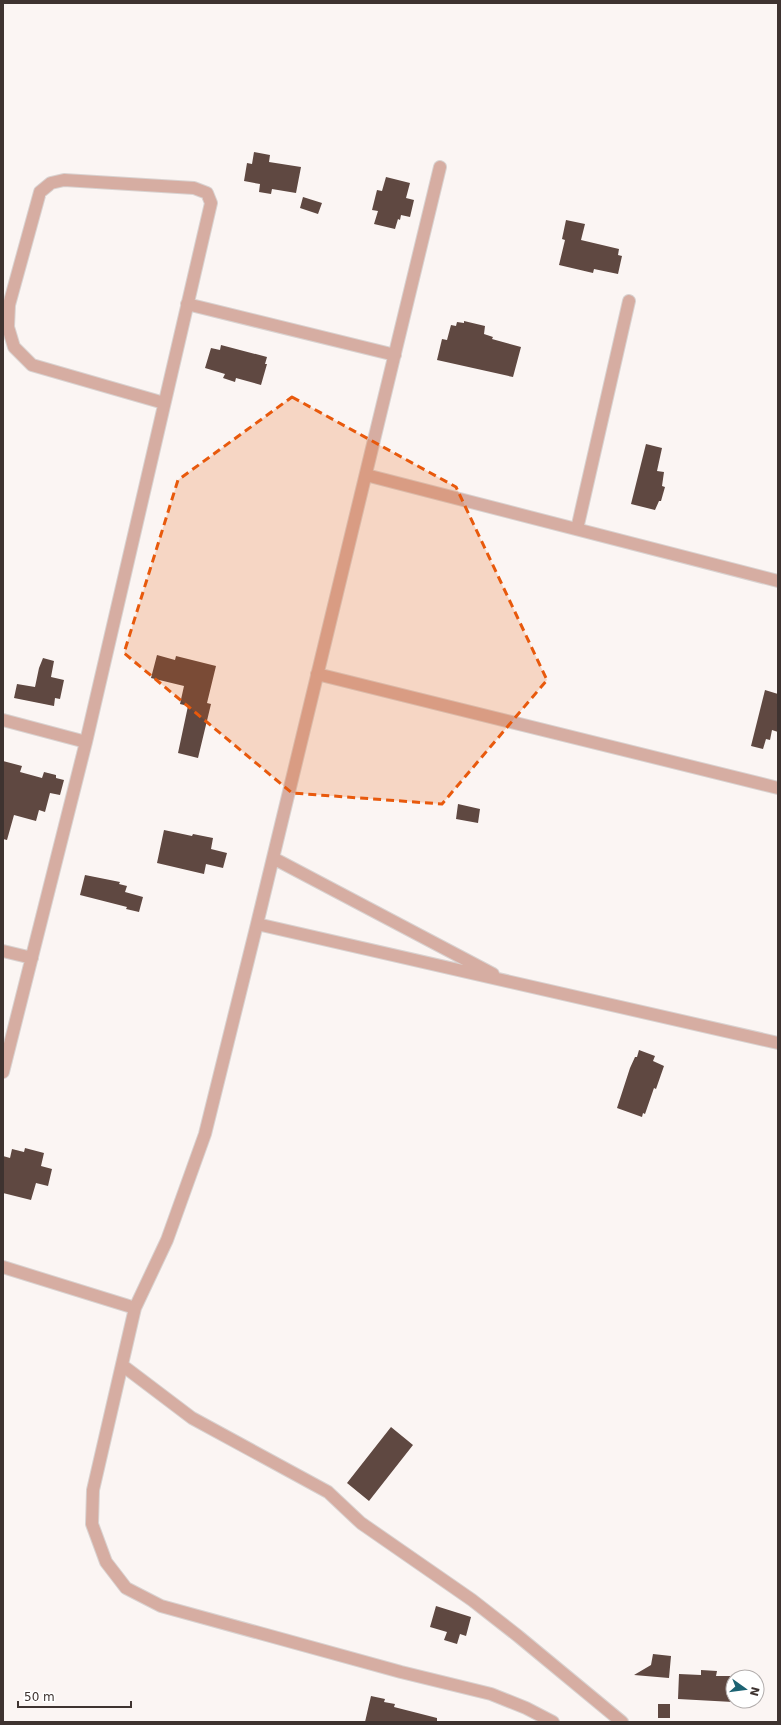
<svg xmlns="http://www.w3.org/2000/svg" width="781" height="1725" viewBox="0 0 781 1725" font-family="'DejaVu Sans',sans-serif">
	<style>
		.building { fill: #5f4841 }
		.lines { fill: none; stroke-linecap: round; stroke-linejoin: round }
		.street-casing { stroke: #d9d2d0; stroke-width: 14 }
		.street { stroke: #d6ada2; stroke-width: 12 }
		.marked { fill: #e8590c; fill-opacity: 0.2; stroke: #e8590c; stroke-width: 3; stroke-dasharray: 8 5; stroke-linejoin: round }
	</style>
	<rect width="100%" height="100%" fill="#fbf5f3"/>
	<!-- building -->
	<path class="building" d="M254 152 270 155 269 162 301 167 296 193 272 189 271 194 259 192 260 184 244 181 247 163 252 164Z
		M386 177 410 183 406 198 414 200 410 217 401 215 400 220 398 219 395 229 374 224 378 211 372 210 377 190 382 191Z
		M303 197 322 203 318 214 300 208Z
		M566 220 585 224 581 240 619 249 618 255 622 256 618 274 594 269 593 273 559 265 565 240 562 239Z
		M464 321 485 326 484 334 493 337 492 339 521 347 513 377 437 360 442 339 447 340 451 325 456 326 457 322 464 323Z
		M221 345 267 357 265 364H267L261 385 236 378 235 382 223 378 225 374 205 368 211 348 220 350Z
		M646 444 662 448 657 471 664 472 662 486 665 487 661 501H659L655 510 631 504Z
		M157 655 175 660 176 656 216 666 207 703 211 704 198 758 178 753 188 706 180 704 184 686 151 678Z
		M43 658 54 661 51 677 64 680 60 699 55 698 54 706 14 698 17 684 35 687 39 668Z
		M765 690 778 694V732L772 730 770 740 766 739 763 749 751 746Z
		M3 761 22 766 20 772 42 778 44 772 56 775V778L64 780 60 795 50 793 45 812 39 810 36 821 14 815 7 840 3 839Z
		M458 804 480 809 478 823 456 819Z
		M164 830 192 836 193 834 213 838 211 849 227 853 223 868 206 864 204 874 157 863Z
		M85 875 120 882 119 884 127 886 125 892 143 897 139 912 126 909 127 907 80 895Z
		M639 1050 655 1056 653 1061 664 1066 656 1089 654 1088 645 1114 643 1113 642 1117 617 1108 630 1068 635 1057H637Z
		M25 1148 44 1153 41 1166 52 1169 48 1186 36 1183 31 1200 3 1193V1156L10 1158 12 1149 24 1152Z
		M391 1427 413 1445 369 1501 347 1483Z
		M436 1606 471 1617 466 1636 460 1634 457 1644 444 1640 447 1632 430 1627Z
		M653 1654 671 1656 669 1678 634 1675 651 1665Z
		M701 1670 717 1671 716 1676H733V1702L678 1699 679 1674 701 1675Z
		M371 1696 385 1699 384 1702 395 1704 394 1707 437 1718V1722H365Z
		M658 1704H670V1718H658Z"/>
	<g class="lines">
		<!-- street casing -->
		<g class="street-casing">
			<path id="street" d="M440 167 257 924 778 1043
				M187 304 395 355
				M366 475 778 581
				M577 529 629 301
				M317 674 778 788
				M3 720 86 742
				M273 858 493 974
				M257 924 205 1134 167 1240 135 1308 93 1490 92 1524 106 1562 126 1588 161 1606 401 1672 491 1694 526 1708 553 1722
				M3 951 32 958
				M3 1072 86 742 211 203 207 193 194 188 64 180 51 183 40 192 9 305 8 327 14 347 32 365 164 403
				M3 1267 135 1308
				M122 1365 192 1418 328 1492 361 1523 472 1600 518 1636 622 1722"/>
		</g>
		<!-- street -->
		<use href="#street" class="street"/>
	</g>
	<!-- marked area -->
	<path class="marked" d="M292 397 456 487 547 680 442 804 292 793 124 653 178 480Z"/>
	<!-- border -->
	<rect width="781" height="1725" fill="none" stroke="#3e3330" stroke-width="8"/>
	<!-- north arrow -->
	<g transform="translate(745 1689) rotate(104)"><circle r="19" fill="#ffffff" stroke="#b2adac"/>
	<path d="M0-3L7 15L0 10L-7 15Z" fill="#1c6373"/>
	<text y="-6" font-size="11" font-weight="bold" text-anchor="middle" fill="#3e3330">N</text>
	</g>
	<!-- scale -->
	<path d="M18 1701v6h113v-6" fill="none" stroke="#3e3330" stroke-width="2"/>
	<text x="24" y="1701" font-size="12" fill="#3e3330" stroke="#ffffff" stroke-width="3" paint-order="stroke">50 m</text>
</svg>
